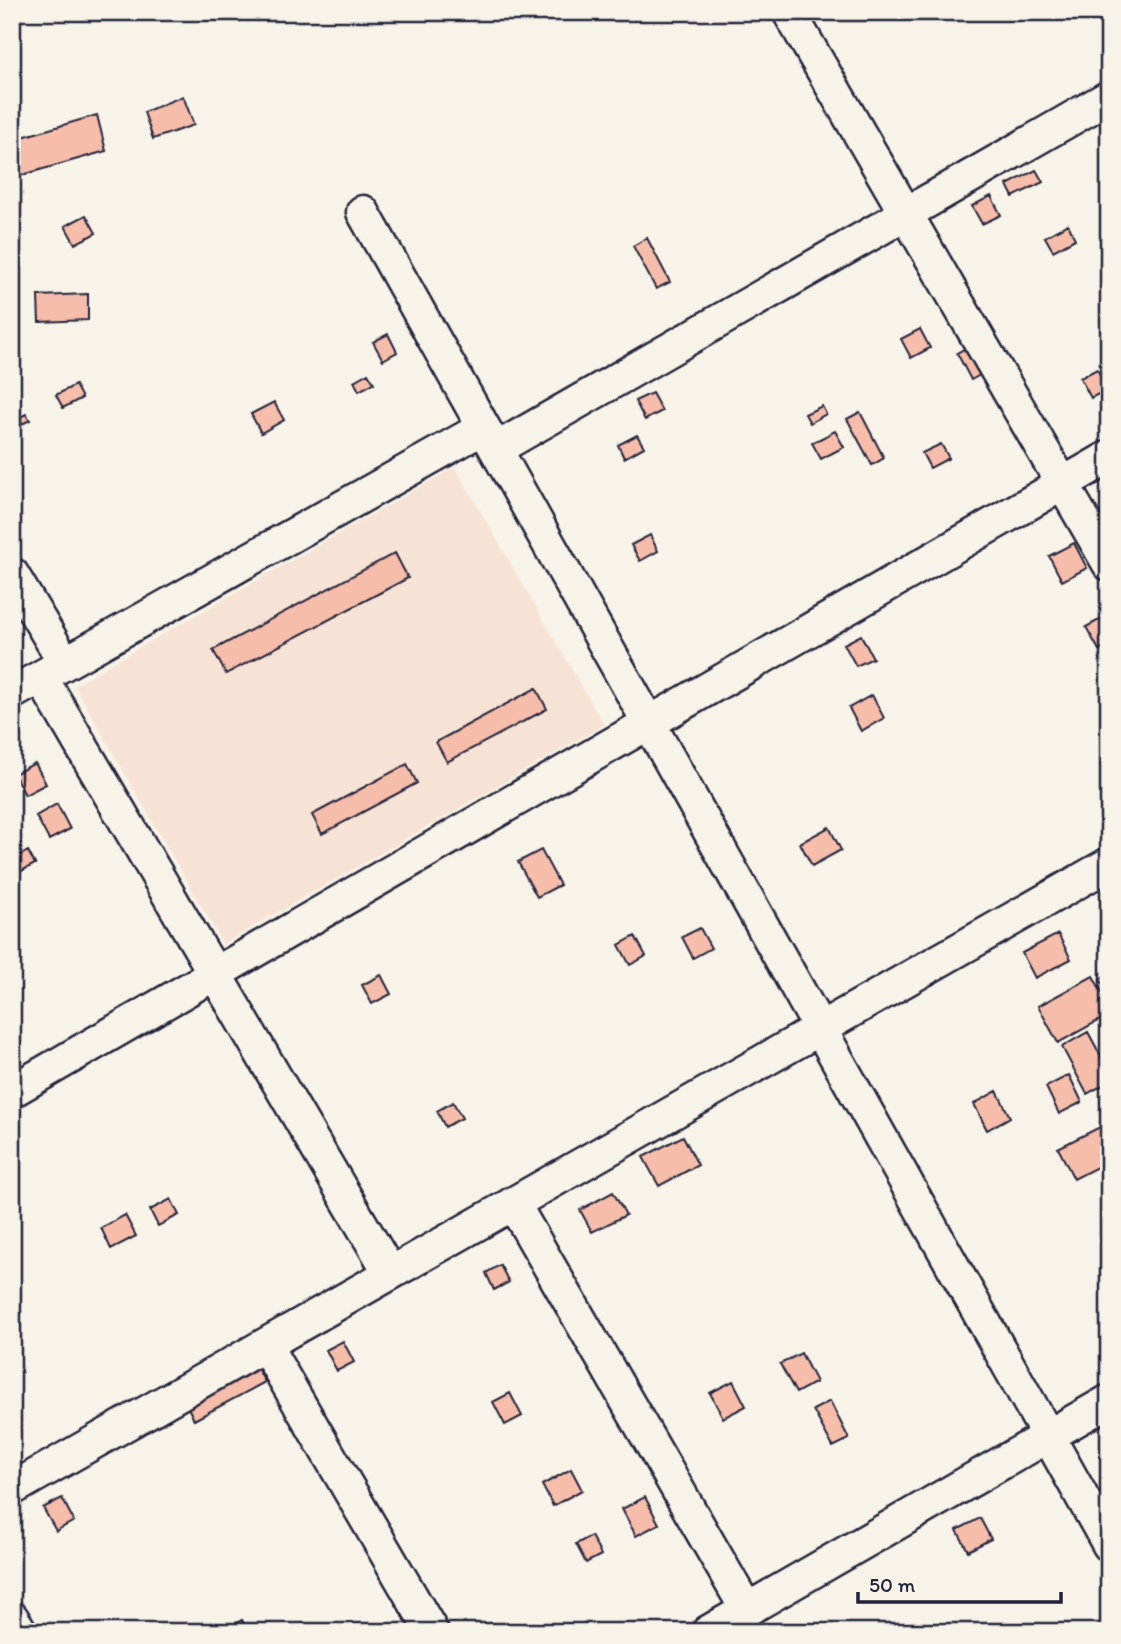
<svg xmlns="http://www.w3.org/2000/svg" width="1121" height="1644" viewBox="0 0 1121 1644" font-family="Itim,sans-serif">
	<style>
		.built { fill: #f7e3d6 }
		.building { fill: #f6bdab; stroke: #22223b; stroke-width: 2 }
		.lines { fill: none; stroke-linecap: round; stroke-linejoin: round }
		.minor-casing { stroke: #22223b; stroke-width: 37 }
		.minor { stroke: #f7f3e8; stroke-width: 32 }
	</style>
	<rect width="100%" height="100%" fill="#f7f3e8"/>
	<filter id="ink" filterUnits="userSpaceOnUse"><feTurbulence type="fractalNoise" baseFrequency=".0143" numOctaves="2"/><feDisplacementMap in="SourceGraphic" scale="14" xChannelSelector="R" yChannelSelector="G"/><feConvolveMatrix kernelMatrix="1 2 1 2 8 2 1 2 1" color-interpolation-filters="sRGB"/></filter>
	<g filter="url(#ink)">
		<!-- built -->
		<path class="built" d="M455 467 604 725 223 944 74 685Z"/>
		<!-- building -->
		<path class="building" d="M183 96 194 125 153 139 144 112Z
			M97 115 106 151 12 178V140Z
			M1036 170 1043 182 1013 197 1007 185Z
			M991 196 1001 215 982 224 972 206Z
			M86 215 96 233 75 244 65 226Z
			M1068 224 1075 239 1053 251 1045 237Z
			M647 238 670 282 656 289 633 246Z
			M88 294V320L39 322 38 296Z
			M920 329 930 348 911 358 901 339Z
			M388 334 397 352 383 360 373 342Z
			M984 338 998 365 971 380 957 353Z
			M1097 369 1108 389 1091 398 1080 378Z
			M368 373 374 383 359 391 354 381Z
			M75 385 82 398 63 408 56 395Z
			M652 393 662 411 645 420 635 401Z
			M274 402 284 420 261 433 251 414Z
			M822 406 826 414 810 423 805 414Z
			M860 412 884 458 872 465 847 419Z
			M26 414 30 420 12 429V421Z
			M835 431 844 447 821 459 812 443Z
			M637 435 644 447 624 458 618 445Z
			M941 444 949 458 930 468 922 453Z
			M650 535 658 551 640 561 631 545Z
			M1074 543 1087 568 1062 581 1049 556Z
			M395 553 408 578 226 674 213 650Z
			M1103 618 1109 628V644L1099 650 1086 627Z
			M861 635 873 658 856 666 844 644Z
			M536 688 547 709 447 762 436 742Z
			M872 695 884 718 861 731 849 708Z
			M35 763 46 784 25 795 14 774Z
			M407 764 417 783 322 834 312 815Z
			M57 804 70 829 49 840 36 816Z
			M829 827 841 850 812 866 800 843Z
			M541 850 560 885 537 897 518 862Z
			M28 851 35 864 14 875 12 871V860Z
			M700 928 711 948 693 958 682 937Z
			M1058 934 1071 959 1035 978 1022 953Z
			M635 936 646 956 630 965 619 945Z
			M1109 974V996L1100 979Z
			M381 975 391 994 372 1004 362 985Z
			M1093 976 1109 1005V1015L1058 1043 1038 1006Z
			M1088 1032 1109 1071V1082L1087 1094 1062 1047Z
			M1069 1075 1082 1102 1059 1114 1046 1087Z
			M997 1091 1010 1117 987 1130 974 1104Z
			M453 1102 462 1118 445 1127 437 1111Z
			M1100 1127 1109 1143V1161L1074 1179 1058 1148Z
			M683 1136 698 1165 659 1186 643 1157Z
			M613 1192 626 1215 592 1232 580 1210Z
			M171 1199 179 1215 158 1226 150 1210Z
			M125 1215 136 1236 111 1249 101 1228Z
			M500 1265 509 1282 494 1290 486 1273Z
			M343 1341 354 1362 337 1371 326 1350Z
			M801 1353 816 1382 796 1393 780 1364Z
			M255 1364 265 1382 194 1420 185 1401Z
			M733 1381 746 1406 723 1418 710 1393Z
			M510 1393 522 1416 505 1425 493 1402Z
			M830 1401 849 1439 833 1447 813 1410Z
			M571 1469 582 1490 553 1506 542 1485Z
			M645 1497 659 1524 636 1536 622 1509Z
			M62 1498 74 1521 56 1531 43 1508Z
			M980 1518 991 1539 968 1551 957 1530Z
			M591 1536 601 1555 586 1563 576 1544Z
			M242 1620 248 1632H224V1630Z"/>
		<g class="lines">
			<!-- minor casing -->
			<g class="minor-casing">
				<path id="minor" d="M789 12 1109 564
					M363 212 1109 1545
					M496 449 1109 97
					M12 574 65 663
					M41 677 390 1273
					M12 693 483 428
					M12 1091 1109 457
					M513 1203 747 1610
					M265 1345 432 1632
					M12 1489 1109 864
					M12 1618 21 1632
					M708 1632 1109 1401"/>
			</g>
			<!-- minor -->
			<use href="#minor" class="minor"/>
		</g>
	</g>
	<!-- margin -->
	<rect width="1121" height="1644" fill="none" stroke="#f7f3e8" stroke-width="42"/>
	<rect x="21" y="21" width="1079" height="1602" fill="none" stroke="#22223b" stroke-width="2.5" filter="url(#ink)"/>
	<!-- scale -->
	<path d="M858 1592v10h203v-10" fill="none" stroke="#22223b" stroke-width="3.5"/>
	<text x="869" y="1592" font-size="21" fill="#22223b" stroke="#f7f3e8" stroke-width="5" paint-order="stroke">50 m</text>
</svg>
